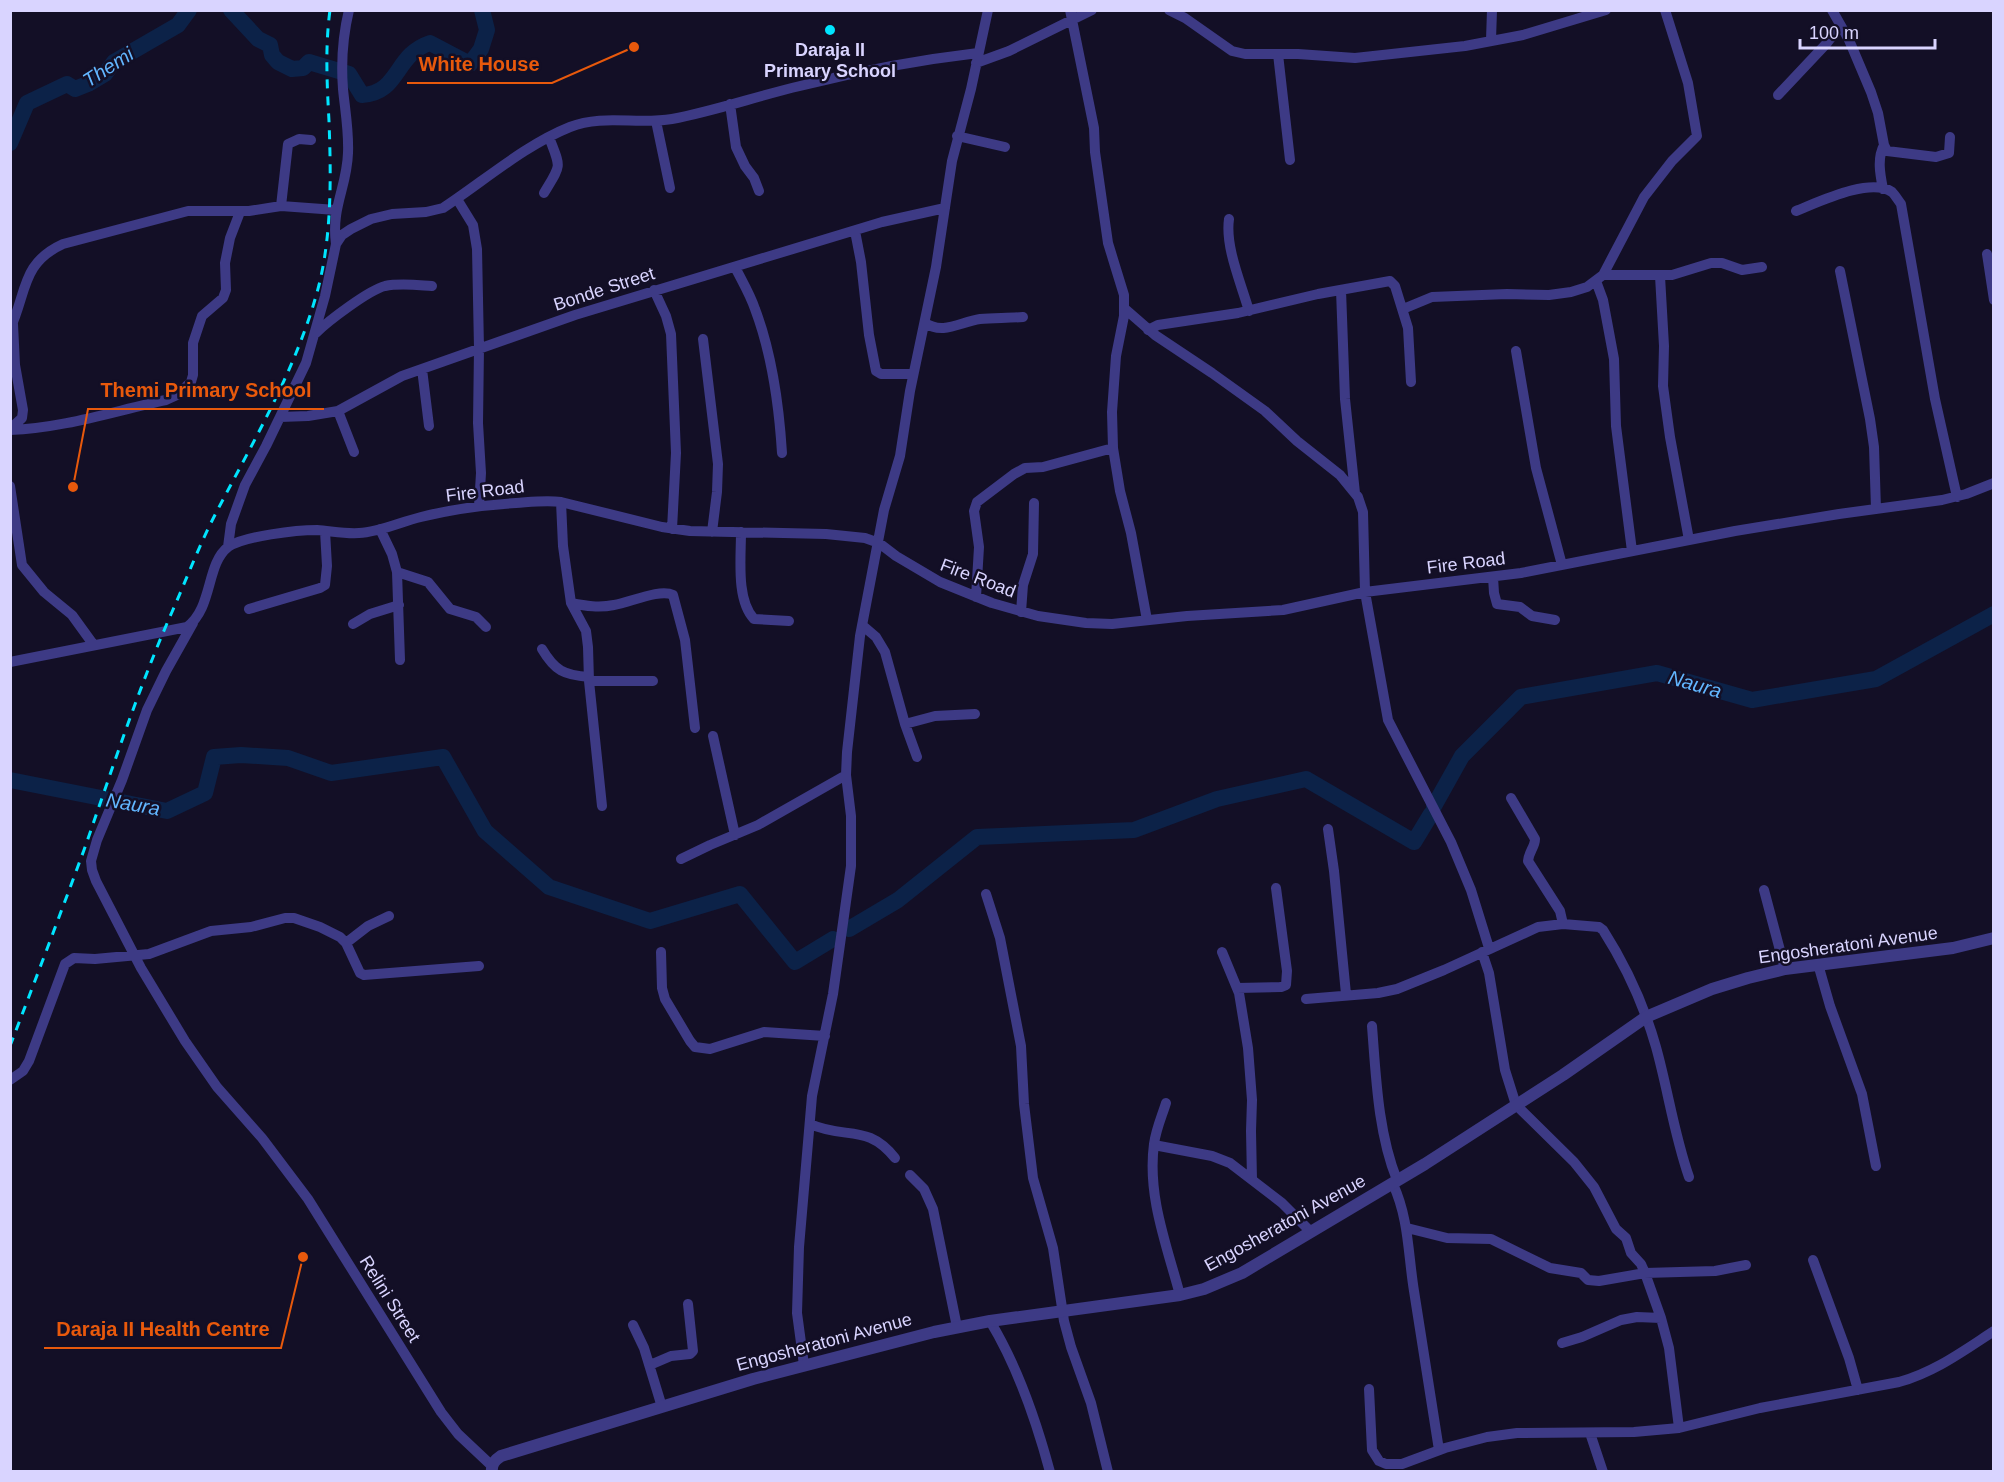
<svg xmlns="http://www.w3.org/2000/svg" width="2004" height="1482" viewBox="0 0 2004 1482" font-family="Helvetica,sans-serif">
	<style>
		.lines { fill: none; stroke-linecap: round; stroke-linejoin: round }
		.river { stroke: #0c2248; stroke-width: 16 }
		.minor { stroke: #3d3a85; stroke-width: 10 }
		.tertiary { stroke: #3d3a85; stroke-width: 12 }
		.rail { stroke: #00e5ff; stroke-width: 3; stroke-dasharray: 9 8; stroke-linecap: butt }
		.poi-dot { fill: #00e5ff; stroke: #130f26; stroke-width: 2 }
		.labels { text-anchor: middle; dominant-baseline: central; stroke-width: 5; stroke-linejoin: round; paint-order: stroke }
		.poi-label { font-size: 18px; font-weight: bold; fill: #d9d4ff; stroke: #130f26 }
		.street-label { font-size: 18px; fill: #d9d4ff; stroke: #130f26 }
		.water-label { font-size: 20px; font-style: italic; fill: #62b6ff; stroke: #130f26 }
		.leader { fill: none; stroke: #e8590c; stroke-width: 2 }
		.callout-dot { fill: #e8590c; stroke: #130f26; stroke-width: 2 }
		.callout-label { font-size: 20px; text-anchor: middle; font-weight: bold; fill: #e8590c; stroke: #130f26; stroke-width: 5; stroke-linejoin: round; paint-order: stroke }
	</style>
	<rect width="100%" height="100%" fill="#130f26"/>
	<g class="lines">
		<!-- river -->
		<path class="river" d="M231 10 258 39 270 45 272 55 278 62 292 69 303 68 309 62 349 74 362 95C400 93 394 55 430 43L470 64 481 49 487 30 482 10
			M10 143 27 103 67 84 75 89 90 83 105 74 114 62 178 25 189 10
			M10 780 167 811 205 793 214 757 241 755 288 758 331 773 443 757 485 831 549 887 650 921 740 894 795 962 833 939
			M1434 806 1462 756 1521 697 1657 673 1752 700 1876 679 1994 614
			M849 929 898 900 977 837 1134 830 1217 799 1306 779 1414 842 1431 814"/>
		<!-- minor -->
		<path class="minor" d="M1070 10 1094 128 1095 152 1108 243 1124 295V316L1116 356 1112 412 1113 448 1120 491 1131 533 1147 620
			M1169 10 1185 18 1232 51 1245 54H1298L1355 58 1465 46 1523 35 1606 10
			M1832 10 1849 40 1871 92 1878 113 1884 145 1887 151 1936 157 1949 153 1950 137
			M1491 40 1492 10
			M1278 54 1290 160
			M976 63 1009 51 1092 10
			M1778 95 1827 43 1840 26
			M730 104 736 147 745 166 754 178 759 191
			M656 121 670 188
			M957 136 1005 147
			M1883 189C1880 174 1877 158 1884 145
			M544 193C562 163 561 169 549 137
			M457 199 473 225 477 249 479 348 478 423 481 473 479 506
			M281 206 288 144 299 139 311 140
			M1796 211C1819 202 1870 177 1892 192 1895 195 1898 200 1901 204L1935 399 1957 497
			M1229 219C1225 247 1241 283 1249 311
			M855 231 861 262 869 335 876 371 881 374H913
			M336 244C331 207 347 187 348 153 349 131 345 110 343 89 341 63 343 35 349 10
			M1987 254 1994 300
			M735 267C742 281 750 294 755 309 772 354 779 405 782 453
			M1840 271 1870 419 1874 447 1876 509
			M1603 275H1672L1711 263H1722L1742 270 1762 267
			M1660 276 1664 346 1663 386 1670 437 1689 540
			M1596 281 1603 300 1614 359 1616 426 1632 551
			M654 290 666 316 671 334 676 453 672 529
			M1341 290 1345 399 1355 493
			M1124 308 1155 335 1212 373 1265 411 1297 441 1340 475 1358 497 1363 512 1365 592 1388 720 1451 842 1471 890 1489 948
			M1403 309 1432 297 1507 294 1549 295 1571 292 1587 287 1603 275 1644 197 1672 161 1697 136 1688 83 1665 10
			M925 323C943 335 960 322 980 319 994 318 1009 318 1023 317
			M10 329C27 293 21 263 63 244L188 211H249L281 206 336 210
			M1148 330 1158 325 1238 313 1318 294 1390 281 1395 286 1408 328 1411 382
			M316 333C328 321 369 290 385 286 400 283 416 285 432 286
			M703 339 718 464 717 492 712 532
			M1516 351 1536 468 1562 565
			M422 369 429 426
			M338 411 354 452
			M280 417 308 416 338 411 402 376 575 315 882 222 945 208
			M10 429 22 418 23 410 15 365 13 324
			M10 430C64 428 114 411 166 400L177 395 191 382 193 375V343L202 316 223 298 226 290 225 263 230 238 240 212
			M10 486 22 565 44 592 72 615 93 644
			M561 502 563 546 571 603 586 631 588 647 589 681 602 806
			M380 529 392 554 397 572 400 660
			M741 532C741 558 736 600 754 619L789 621
			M228 547 231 524 245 485 266 446 306 363 325 296 336 244 342 235 351 229 371 219 392 214 426 212 443 208C484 181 525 145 570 127 603 114 637 125 672 119 715 111 757 96 800 86 859 71 918 60 978 53
			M397 572 428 582 450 609 476 617 486 627
			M1493 577 1494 593 1497 604 1520 607 1532 616 1555 620
			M976 597 979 547 974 511 977 502 1014 474 1025 468 1043 467 1113 448
			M571 603C586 606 599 608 614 605 629 603 660 588 673 595L685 640 695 728
			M249 609 320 588 325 585 327 566 325 531
			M1021 612 1023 585 1033 554 1034 503
			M193 623 166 671 147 710 122 780 97 840 91 861 92 870 96 881 141 968 185 1041 217 1087 262 1138 308 1199 441 1412 458 1434 492 1466
			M353 624 370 614 399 605
			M862 625 876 637 885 652 905 724 917 757
			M542 649C555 671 564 675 589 677
			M10 662 187 627C213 608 206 564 228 547 243 536 298 530 317 530 331 531 345 534 359 533 380 532 400 522 421 517 452 509 483 505 516 503 531 502 546 500 561 502L662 527 690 531 826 534 865 538 879 543 896 556 940 582 992 603 1038 616 1086 623 1112 624 1187 616 1283 610 1365 592 1521 573 1735 531 1839 514 1942 500 1966 494 1994 483
			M589 681H653
			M905 724 935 716 975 714
			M713 736 735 835
			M1511 798 1535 839C1535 847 1529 851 1528 861L1560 911 1563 924
			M1328 829 1334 871 1346 994
			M681 859 710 845 758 825 846 775
			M1764 890 1785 969
			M986 894 1000 938 1021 1046 1024 1104 1033 1178 1053 1248 1064 1321 1071 1347 1091 1403 1108 1472
			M346 943 368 926 389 916
			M661 952 662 988 665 999 690 1041 695 1047 710 1049 764 1032 825 1036
			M1222 952 1239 993 1248 1048 1252 1100 1251 1131 1252 1180
			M1482 952 1489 973 1505 1070 1516 1105 1574 1162 1594 1187 1616 1229 1626 1238 1631 1253 1641 1264 1645 1273 1661 1318 1669 1348 1679 1428
			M1818 964 1830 1006 1862 1094 1876 1166
			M1237 988 1281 987 1286 985 1287 971 1276 888
			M1306 999 1378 993 1397 989 1444 970 1538 927 1563 924 1599 927 1603 930C1626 966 1644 1005 1656 1047 1668 1090 1674 1134 1689 1177
			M1372 1026C1376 1077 1378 1133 1397 1180
			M10 1080 23 1071 29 1061 65 964 74 958 95 959 149 954 211 931 251 927 285 918H294L320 927 340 937 346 943 360 973 364 975 479 966
			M1166 1103C1162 1116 1156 1129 1154 1144 1147 1196 1167 1246 1180 1295
			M810 1124C846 1140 867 1123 895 1158
			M1154 1145 1212 1156 1230 1163 1282 1203 1311 1232
			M910 1175 924 1189 933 1209 957 1327
			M1393 1184C1409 1219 1408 1254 1414 1291 1422 1344 1431 1397 1439 1450
			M1407 1228 1447 1238 1491 1239 1550 1268 1581 1273 1588 1280 1599 1281 1645 1273 1715 1271 1746 1265
			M1813 1260 1849 1358 1858 1390
			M990 1321C1018 1367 1036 1420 1050 1472
			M633 1325 644 1348 662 1407
			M1562 1343 1582 1337 1621 1320 1637 1317 1661 1318
			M650 1365 671 1356 690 1354 693 1351 688 1304
			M804 1365 797 1313 799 1247 812 1096 833 994 851 866V816L846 775 847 752 860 636 884 510 900 456 910 391 936 267 952 161 971 89 988 10
			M1369 1389 1372 1450 1379 1461 1386 1464H1402L1445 1448 1487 1437 1517 1433 1634 1432 1679 1428 1760 1408 1899 1382C1935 1372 1963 1351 1994 1331
			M1590 1433 1603 1472"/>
		<!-- tertiary -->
		<path class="tertiary" d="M492 1472C491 1464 495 1460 501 1456L753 1379 934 1332 990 1321 1180 1295 1204 1289 1242 1273 1425 1164 1563 1075 1646 1017 1712 989 1748 978 1785 969 1953 948 1994 938"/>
		<!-- rail -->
		<path class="rail" d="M10 1046C35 981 60 915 84 850 112 770 138 689 172 612 187 578 200 543 217 511 255 438 298 366 319 285 332 232 331 175 329 121 327 84 325 47 330 10"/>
	</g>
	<!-- markers -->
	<circle class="poi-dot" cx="830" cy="30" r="6"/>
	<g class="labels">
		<!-- poi labels -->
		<g class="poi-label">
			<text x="830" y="50">Daraja II<tspan x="830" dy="21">Primary School</tspan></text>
		</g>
		<!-- street labels -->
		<g class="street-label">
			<text transform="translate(604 289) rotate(-18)">Bonde Street</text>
			<text transform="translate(485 491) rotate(-7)">Fire Road</text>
			<text transform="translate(1466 563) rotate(-7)">Fire Road</text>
			<text transform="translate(978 578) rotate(21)">Fire Road</text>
			<text transform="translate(1848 945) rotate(-8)">Engosheratoni Avenue</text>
			<text transform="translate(1285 1223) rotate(-29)">Engosheratoni Avenue</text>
			<text transform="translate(390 1299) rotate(58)">Relini Street</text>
			<text transform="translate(824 1342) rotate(-15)">Engosheratoni Avenue</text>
		</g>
		<!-- water labels -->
		<g class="water-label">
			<text transform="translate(108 67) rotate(-33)">Themi</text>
			<text transform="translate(1695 684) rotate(16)">Naura</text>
			<text transform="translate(133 804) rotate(10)">Naura</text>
		</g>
	</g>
	<!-- callouts -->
	<path class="leader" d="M634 47L552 83H407M73 487L88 409H324M303 1257L281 1348H44"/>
	<g class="callout-dot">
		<circle cx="634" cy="47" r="6"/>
		<circle cx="73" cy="487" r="6"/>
		<circle cx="303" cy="1257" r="6"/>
	</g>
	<g class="callout-label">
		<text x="479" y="71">White House</text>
		<text x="206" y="397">Themi Primary School</text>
		<text x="163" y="1336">Daraja II Health Centre</text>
	</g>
	<!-- border -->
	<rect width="2004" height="1482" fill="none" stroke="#d9d4ff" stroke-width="24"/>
	<!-- scale -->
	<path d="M1800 39v9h135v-9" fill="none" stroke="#d9d4ff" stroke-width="3"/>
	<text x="1809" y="39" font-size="18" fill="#d9d4ff" stroke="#130f26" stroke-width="4.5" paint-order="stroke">100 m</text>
</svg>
